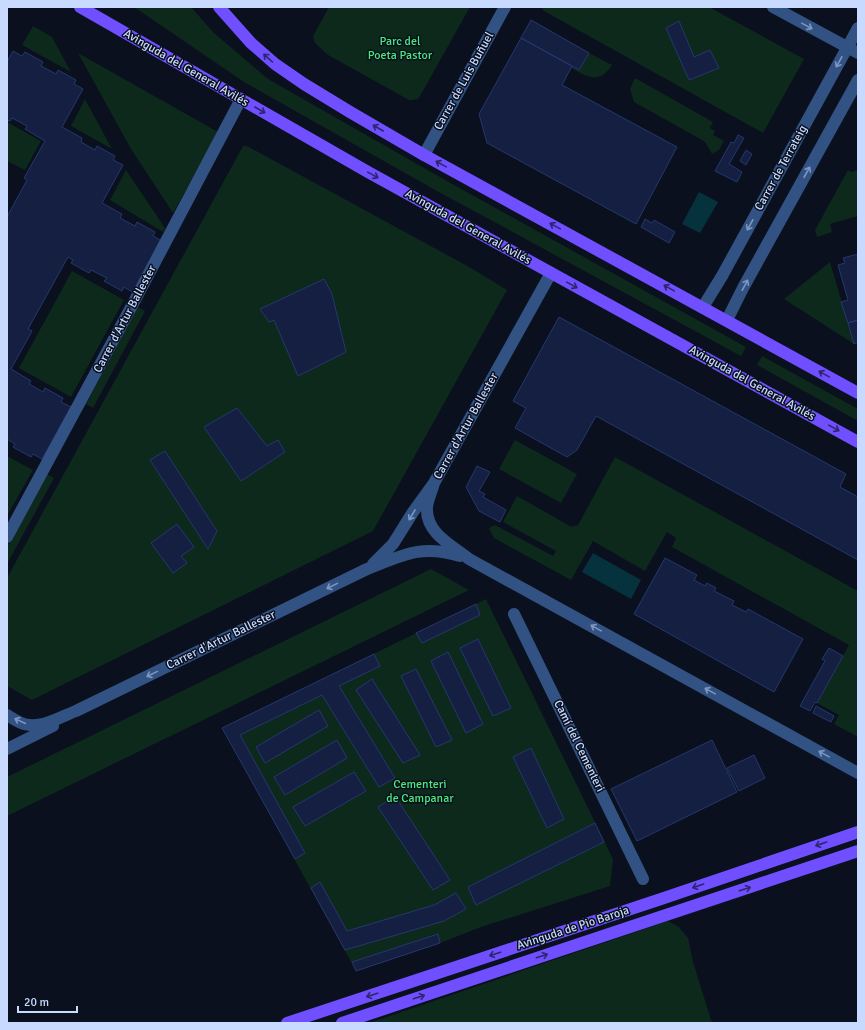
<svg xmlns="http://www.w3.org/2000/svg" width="865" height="1030" viewBox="0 0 865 1030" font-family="Signika,sans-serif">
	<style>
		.green { fill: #0d291b }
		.water { fill: #05323d }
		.building { fill: #151f41; stroke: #25376f }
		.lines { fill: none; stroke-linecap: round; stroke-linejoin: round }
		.minor { stroke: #315282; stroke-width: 12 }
		.major { stroke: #6f4fff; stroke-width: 12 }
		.oneway { stroke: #7c96c0 }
		.oneway2 { stroke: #2d266d }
		.labels { text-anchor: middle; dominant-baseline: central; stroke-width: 3; stroke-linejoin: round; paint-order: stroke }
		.park-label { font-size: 12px; fill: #4be87b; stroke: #0a101e }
		.street-label { font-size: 12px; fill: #c8daff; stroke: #0a101e }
	</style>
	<rect width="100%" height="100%" fill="#0a101e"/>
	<!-- green -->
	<path class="green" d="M134 7H191L213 32 268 79 447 181 746 347 741 356 437 191 244 82Z
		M329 7H470L420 96 418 99 412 100H409L328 55 315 43 313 36Z
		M541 7H709L804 59 763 133 544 11Z
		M33 26 52 37 71 72 22 45Z
		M78 53 218 132 173 213 131 149Z
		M589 53 612 65C599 85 588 77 571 68L572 66 579 70Z
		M635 78 713 122 710 128 715 131 713 135 724 141 719 150 712 154 706 143 702 140 634 102 630 89Z
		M85 99 112 149 71 126Z
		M7 122 41 141 25 170 7 161Z
		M243 146H247L471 268 507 290 373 531 32 700 7 686V578Z
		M126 170 165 228 163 232 110 200Z
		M848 170 851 172 858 170V216L830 224 832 232 817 237 815 230Z
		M830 262 854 344 784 299Z
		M72 271 124 300 71 397 19 368Z
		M138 307 145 311 93 408 86 404Z
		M762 356 858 409V421L757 365Z
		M515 440 577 474 561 503 499 469Z
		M7 456 33 470 7 516Z
		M615 457 858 591V737L834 724 839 715 817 703 849 645 672 547 676 538 667 532 645 571 593 541 571 580 494 538 489 528 495 525 553 556 556 551 503 522 517 496 570 526 569 527 578 525Z
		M47 474 54 478 7 564V547Z
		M431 569 469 590 7 816V777Z
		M486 599 613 859 610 886 481 927 440 943 356 971 222 728Z
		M668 921 679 927 688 938 693 962 712 1023H369Z"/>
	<!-- water -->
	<path class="water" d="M699 192 718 202 700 233 682 224Z
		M593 553 641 580 631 599 582 572Z"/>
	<!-- building -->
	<path class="building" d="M531 20 589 53 579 70 521 38Z
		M679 21 694 57 710 50 719 68 689 80 666 28Z
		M521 38 572 66 562 85 677 147 636 224 487 143 479 114Z
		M13 51 22 56 25 52 43 62 41 66 56 74 58 70 76 80 74 84 83 89 62 127 82 138 81 142 95 150 97 146 115 156 113 160 123 165 102 203 122 214 120 218 135 226 137 222 155 232 153 236 162 241 134 293 124 287 122 291 104 281 107 278 91 270 89 273 71 263 73 260 68 257 28 329 32 331 11 369 31 381 29 384 43 392 45 388 63 398 61 402 71 407 42 459 33 454 31 457 13 447 15 444 7 439V217L27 180 24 178 45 141 25 129 27 126 12 118 10 121 7 120V62Z
		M738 135 744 138 729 164 742 172 737 182 715 171 731 142 734 143Z
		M746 150 752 154 746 165 740 161Z
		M645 219 652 223 654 220 675 232 669 243 641 227Z
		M858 254V320L848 323 841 302 848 300 838 265 845 263 843 258Z
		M324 279 332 294 346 352 298 376 274 320 269 322 260 309Z
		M559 317 846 474 840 487 858 497V560L596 416 577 450 567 457 515 428 526 408 513 401Z
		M858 320V342L854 344 848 323Z
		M237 408 267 446 278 440 285 452 241 481 204 427Z
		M165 451 217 531 208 549 150 460Z
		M477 466 490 472 479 491 485 494 483 497 506 510 500 522 479 511 466 487Z
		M177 524 194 547 181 556 187 563 173 573 151 543Z
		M665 558 697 575 694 580 705 586 707 583 716 588 714 591 734 601 732 605 746 612 748 609 803 639 774 692 634 614Z
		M476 604 480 615 422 643 416 633Z
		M478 639 511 708 493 716 460 648Z
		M829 648 843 656 817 703 815 702 810 711 800 706 825 661 822 659Z
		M448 652 483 724 466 733 431 661Z
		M374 654 380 666 339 686 395 778 379 787 322 695 240 735 305 853 295 859 222 728Z
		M416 669 452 740 436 747 401 676Z
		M372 679 420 755 403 763 356 690Z
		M816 706 834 716 831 722 813 713Z
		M319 710 328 726 265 763 256 747Z
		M337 740 347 758 285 795 274 777Z
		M712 740 737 792 637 841 611 789Z
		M531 748 564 819 547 828 513 757Z
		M754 755 765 778 739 791 727 768Z
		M354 772 366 791 305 826 293 807Z
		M395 796 450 880 433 890 378 807Z
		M595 823 604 842 476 905 468 887Z
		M320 882 347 931 434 905 456 893 466 909 444 921 345 950 311 888Z
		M438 934 440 943 356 971 352 962Z"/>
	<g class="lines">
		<!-- minor -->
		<path class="minor" d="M773 7 858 53
			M424 155 505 7
			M703 307 722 276 858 28
			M727 320 743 288 858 80
			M434 483C432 491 428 499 427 507 425 533 452 545 469 559L858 773
			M7 537 135 300 241 99
			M373 564 393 544 413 512 434 483 551 273
			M514 614 643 879
			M7 715C12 718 18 722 24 724 42 729 60 717 76 711L367 569C403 555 421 544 460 556
			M7 749 53 726"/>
		<!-- major -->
		<path class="major" d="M80 7 368 172 858 442
			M219 7 251 43 275 64 304 84 350 112 424 155 858 393
			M287 1023 664 898 858 832
			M342 1023 858 851"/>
	</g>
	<!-- one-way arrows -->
	<defs><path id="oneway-shaft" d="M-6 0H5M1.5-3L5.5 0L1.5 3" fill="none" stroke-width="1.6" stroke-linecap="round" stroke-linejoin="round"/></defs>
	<g class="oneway">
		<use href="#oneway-shaft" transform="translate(807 26) rotate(29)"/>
		<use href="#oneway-shaft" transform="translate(839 62) rotate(119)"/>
		<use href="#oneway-shaft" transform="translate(807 172) rotate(-61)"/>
		<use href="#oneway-shaft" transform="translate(750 225) rotate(119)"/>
		<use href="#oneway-shaft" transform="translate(745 285) rotate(-62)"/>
		<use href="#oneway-shaft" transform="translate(412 515) rotate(121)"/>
		<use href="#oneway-shaft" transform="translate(332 586) rotate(154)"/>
		<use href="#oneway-shaft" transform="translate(596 628) rotate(-151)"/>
		<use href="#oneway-shaft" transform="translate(152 674) rotate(154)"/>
		<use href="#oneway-shaft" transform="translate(710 691) rotate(-151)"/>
		<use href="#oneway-shaft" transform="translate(20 721) rotate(-155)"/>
		<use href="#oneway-shaft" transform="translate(824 754) rotate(-151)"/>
	</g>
	<g class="oneway2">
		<use href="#oneway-shaft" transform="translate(268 58) rotate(-138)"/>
		<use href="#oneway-shaft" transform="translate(260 110) rotate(30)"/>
		<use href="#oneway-shaft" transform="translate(378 128) rotate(-150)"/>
		<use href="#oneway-shaft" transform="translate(441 164) rotate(-151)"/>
		<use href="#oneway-shaft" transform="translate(373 175) rotate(29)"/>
		<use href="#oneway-shaft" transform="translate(555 226) rotate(-151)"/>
		<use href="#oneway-shaft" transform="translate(572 285) rotate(29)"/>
		<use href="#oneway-shaft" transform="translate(669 288) rotate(-151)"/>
		<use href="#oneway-shaft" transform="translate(824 374) rotate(-151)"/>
		<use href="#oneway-shaft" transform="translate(834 428) rotate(29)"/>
		<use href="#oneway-shaft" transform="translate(821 844) rotate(161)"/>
		<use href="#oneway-shaft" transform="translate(698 886) rotate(161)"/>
		<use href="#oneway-shaft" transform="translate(745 889) rotate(-18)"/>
		<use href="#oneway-shaft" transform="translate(495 954) rotate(162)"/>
		<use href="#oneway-shaft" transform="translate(542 956) rotate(-18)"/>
		<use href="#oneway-shaft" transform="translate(372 995) rotate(162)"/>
		<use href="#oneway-shaft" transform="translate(419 997) rotate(-18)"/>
	</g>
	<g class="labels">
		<!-- park labels -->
		<g class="park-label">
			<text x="400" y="41">Parc del<tspan x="400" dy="14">Poeta Pastor</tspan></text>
			<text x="420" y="784">Cementeri<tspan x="420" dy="14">de Campanar</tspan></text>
		</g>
		<!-- street labels -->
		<g class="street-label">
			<text transform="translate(186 68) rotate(30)">Avinguda del General Avilés</text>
			<text transform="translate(464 81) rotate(-61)">Carrer de Luis Buñuel</text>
			<text transform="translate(781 168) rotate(-61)">Carrer de Terrateig</text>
			<text transform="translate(468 227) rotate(29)">Avinguda del General Avilés</text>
			<text transform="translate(125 319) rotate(-62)">Carrer d'Artur Ballester</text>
			<text transform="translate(752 383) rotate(29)">Avinguda del General Avilés</text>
			<text transform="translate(466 426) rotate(-61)">Carrer d'Artur Ballester</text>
			<text transform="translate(221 640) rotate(-26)">Carrer d'Artur Ballester</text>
			<text transform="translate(579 746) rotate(64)">Camí del Cementeri</text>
			<text transform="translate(573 928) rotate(-18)">Avinguda de Pio Baroja</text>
		</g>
	</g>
	<!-- border -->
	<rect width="865" height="1030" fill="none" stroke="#c8daff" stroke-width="16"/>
	<!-- scale -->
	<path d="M18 1006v6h59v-6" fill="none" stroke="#c8daff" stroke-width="2"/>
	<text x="24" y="1006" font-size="12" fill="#c8daff" stroke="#0a101e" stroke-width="3" paint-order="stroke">20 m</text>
</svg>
